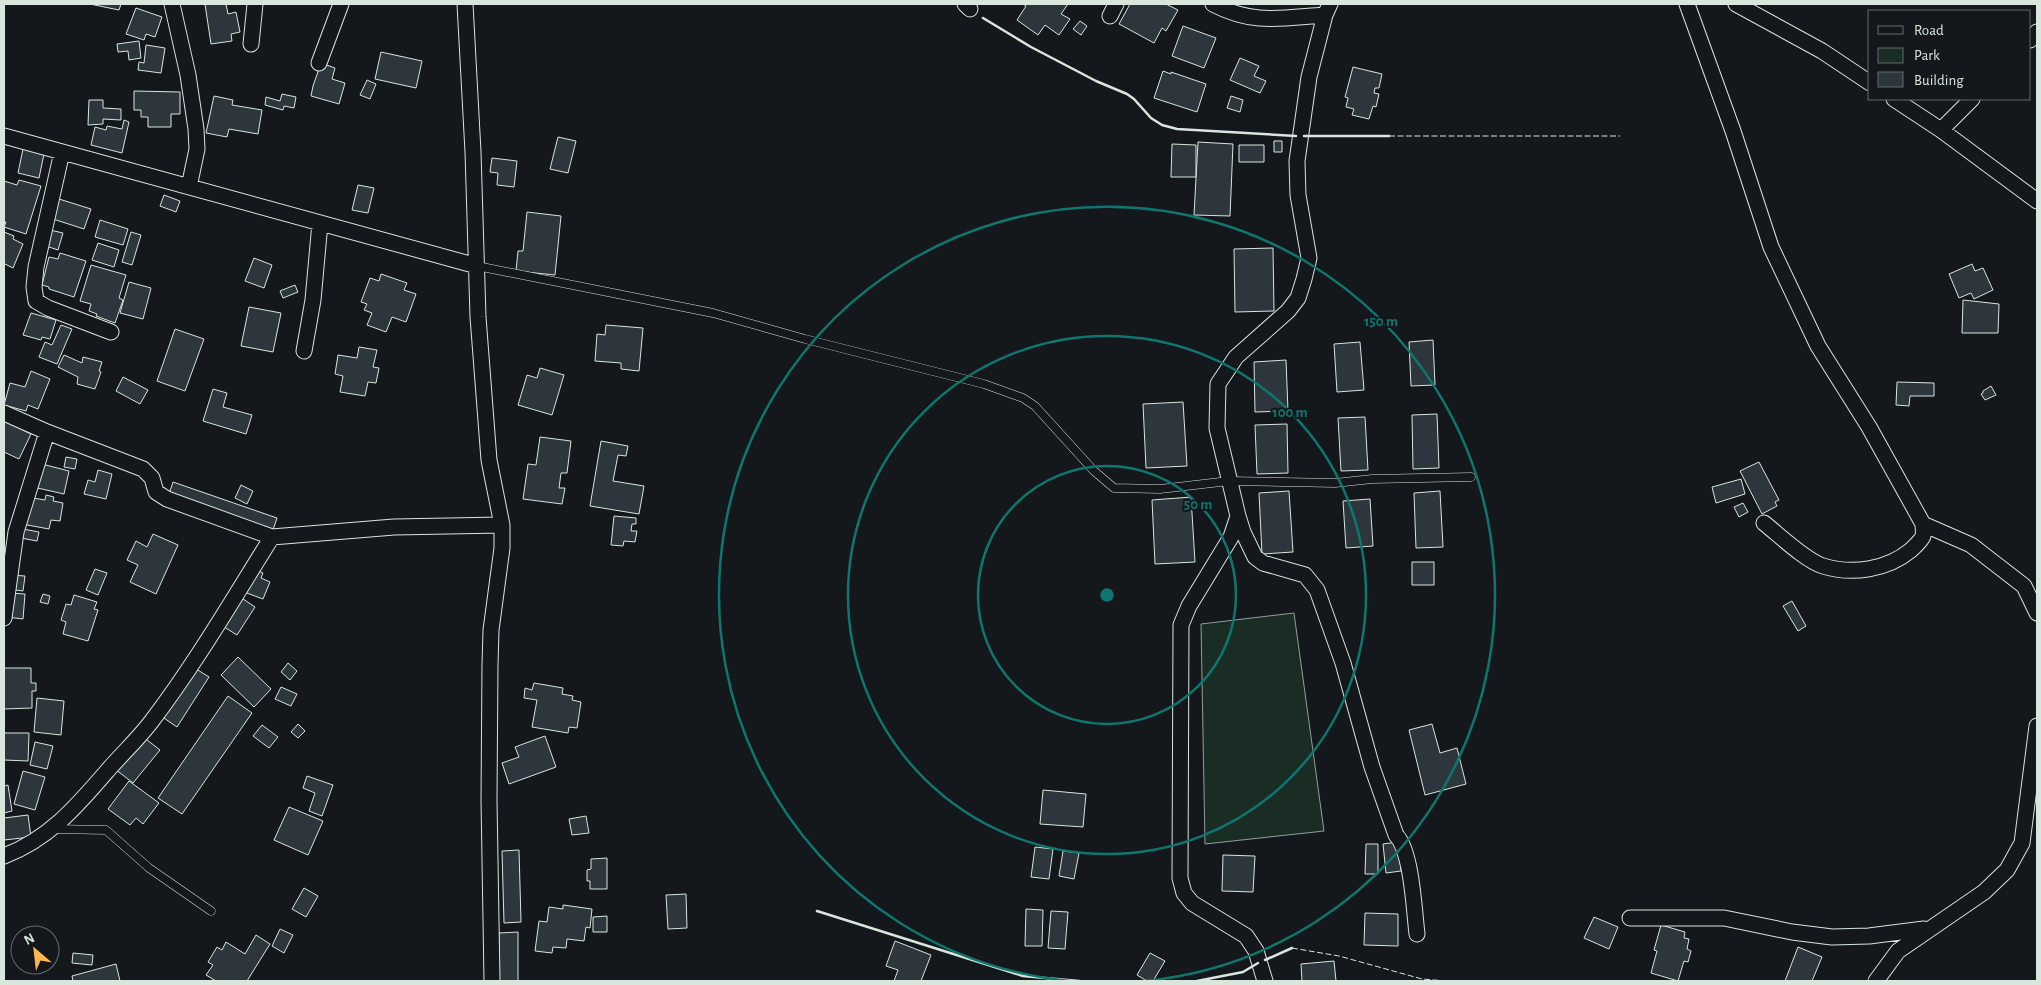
<svg xmlns="http://www.w3.org/2000/svg" width="2041" height="985" viewBox="0 0 2041 985" font-family="'Alegreya Sans',sans-serif">
	<style>
		.green { fill: #1a2d24; stroke: #939e99 }
		.building { fill: #2c363c; stroke: #d8e6dc }
		.lines { fill: none; stroke-linecap: round; stroke-linejoin: round }
		.service-casing { stroke: #d8e6dc; stroke-width: 9 }
		.minor-casing { stroke: #d8e6dc; stroke-width: 17 }
		.service { stroke: #14181c; stroke-width: 8 }
		.minor { stroke: #14181c; stroke-width: 15 }
		.fence { stroke: #d8e6dc; stroke-width: 1; stroke-dasharray: 6 2.5; stroke-linecap: butt }
		.wall { stroke: #d8e6dc; stroke-width: 2.5 }
		.ring { fill: none; stroke: #0f766e; stroke-width: 2.5 }
		.centre { fill: #0f766e; stroke: #14181c; stroke-width: 2.5 }
		.ring-label { font-size: 15px; text-anchor: middle; font-weight: bold; fill: #0f766e; stroke: #14181c; stroke-width: 4; stroke-linejoin: round; paint-order: stroke }
	</style>
	<rect width="100%" height="100%" fill="#14181c"/>
	<!-- green -->
	<path class="green" d="M1294 613 1324 831 1205 844 1201 624Z"/>
	<!-- building -->
	<path class="building" d="M90 4H121L119 10Z
		M205 4H226L228 14 236 12 240 32 231 34 232 41 211 44Z
		M1023 4H1068L1061 14 1070 19 1059 35 1045 25 1038 35 1017 20 1026 6Z
		M1130 4H1166L1178 10 1166 31 1162 28 1154 43 1119 24Z
		M136 8 162 17 155 37 146 34 144 40 126 34Z
		M1080 21 1087 26 1081 35 1073 29Z
		M1183 26 1216 38 1204 68 1172 56Z
		M139 41 141 58 129 60 128 51 118 52 117 44Z
		M146 45 165 48 161 73 138 70 139 62 144 63Z
		M381 52 422 61 416 88 375 79Z
		M1240 58 1259 66 1254 76 1266 81 1260 93 1230 80Z
		M321 63 335 68 332 79 345 83 339 104 311 96 313 86Z
		M1353 67 1382 74 1379 88H1375L1374 93 1379 94 1376 107 1373 106 1369 119 1352 115 1354 109 1346 107 1348 98 1345 97Z
		M1163 71 1171 74V72L1206 84 1197 112 1154 98Z
		M367 80 376 84 370 99 360 95Z
		M134 91 180 92V114H171V127H148V117H141V110H134Z
		M282 94 296 97 294 108 284 106 283 110 265 105 266 97 280 101Z
		M214 96 233 100 232 105 262 110 258 134 229 129 227 137 206 133Z
		M1231 96 1243 100 1240 112 1227 108Z
		M89 100H103V108L121 109V120L103 119V124L88 125Z
		M124 120 129 122 122 153 91 145 95 127 106 130 107 126 122 129Z
		M558 137 576 141 568 173 550 169Z
		M1274 141H1282V152H1274Z
		M1198 142 1233 144 1230 216 1194 215Z
		M1172 144 1196 145V177H1171Z
		M1239 145H1264V162H1239Z
		M23 149 44 154 39 178 18 173Z
		M492 158 517 161 514 187 497 185 498 173 490 172Z
		M19 180 41 186 26 234 4 227 6 222H4V181L17 185Z
		M358 185 374 188 368 213 352 210Z
		M164 195 180 201 176 212 160 206Z
		M59 199 91 209 84 229 53 219Z
		M527 212 561 216 555 275 516 271 518 251H523Z
		M100 220 128 229 123 245 95 237Z
		M50 230 63 233 58 250 46 246Z
		M4 232 14 236 13 239 23 244 13 268 5 264 4 267Z
		M131 232 141 235 132 265 122 262Z
		M98 243 119 250 114 267 92 260Z
		M1273 248 1274 311 1235 312 1234 249Z
		M60 253 86 261 74 297 49 289V287L42 285 49 257 58 259Z
		M254 258 272 265 264 288 245 281Z
		M1972 264 1975 271 1983 268 1993 290 1974 299 1971 293 1959 298 1949 274Z
		M91 265 126 275 119 298 123 300 115 323 96 316 97 314 89 311 91 304 80 301Z
		M381 274 407 283 404 290 416 294 406 322 392 317 386 332 367 325 372 313 364 310 367 304 361 302 370 278 379 281Z
		M129 282 151 288 143 319 120 313Z
		M295 285 298 292 283 298 280 291Z
		M1963 300 1999 304 1998 333H1962Z
		M249 307 281 313 273 352 241 346Z
		M31 313 56 320 50 339 42 337 41 340 23 335Z
		M61 325 72 329 57 364 39 357 45 342 52 345Z
		M606 325 643 328 639 371 621 369V363L595 361 597 334 605 335Z
		M175 329 204 339 185 391 157 381Z
		M1433 340 1435 385 1411 386 1409 342Z
		M1360 342 1364 390 1337 392 1334 344Z
		M359 347 377 350 373 367 379 368 376 383 368 382 365 396 340 392 343 376 335 374 338 355 357 358Z
		M64 355 82 363 83 357 102 362 99 371 101 372 95 389 77 384 78 377 58 367Z
		M1286 360 1288 411 1255 412 1254 362Z
		M540 368 564 375 552 415 518 405 527 375 537 378Z
		M31 371 50 379 38 409 28 405 26 411 4 405 10 383 25 387Z
		M123 377 148 390 140 404 116 391Z
		M1897 382 1934 383V396H1910L1909 406 1896 405Z
		M1991 386 1996 395 1985 400 1981 394 1983 393V391Z
		M213 389 227 393 223 407 252 415 246 434 203 421Z
		M1183 402 1187 466 1146 468 1143 404Z
		M1437 414 1439 468 1413 469 1412 415Z
		M1365 417 1368 470 1341 471 1338 418Z
		M4 421 31 434 19 459 4 452Z
		M1287 424 1288 473 1257 474 1255 425Z
		M540 437 571 441 567 473H561L559 488H565L562 504 523 499 528 464 536 465Z
		M601 441 628 446 626 456 618 455 613 481 644 486 639 514 590 506Z
		M66 457 77 459 75 469 64 467Z
		M1759 462 1779 500 1775 502 1777 506 1762 514 1740 471Z
		M38 463 69 471 64 494 33 487Z
		M98 470 112 474 106 499 84 494 88 480 95 482Z
		M1741 479 1745 494 1716 503 1712 487Z
		M173 482 277 518 272 533 168 497Z
		M241 485 253 491 247 504 235 498Z
		M1289 491 1293 552 1262 554 1259 493Z
		M1440 491 1443 547 1416 548 1414 493Z
		M46 495 54 497 53 501 63 503 60 521 51 520 49 529 22 524 27 497 45 500Z
		M1191 497 1195 562 1155 564 1152 500Z
		M1370 499 1373 546 1346 548 1343 501Z
		M1743 503 1748 512 1739 517 1734 507Z
		M614 516 636 518V524H632L631 531H637L635 542 624 541 623 546 611 545Z
		M23 529 39 532 37 541 21 538Z
		M153 534 178 545 156 594 130 582 138 565 127 560 136 541 147 547Z
		M1412 562H1434V585H1412Z
		M95 569 107 573 98 595 86 590Z
		M254 569 263 573 261 578 270 582 263 599 244 592Z
		M11 575 25 576 23 591 9 589Z
		M9 593 25 594 23 619 7 617Z
		M43 594 50 596 48 604 40 602Z
		M74 595 97 602 94 609 98 610 88 641 63 634 66 622 61 620 66 604 71 605Z
		M240 597 255 607 237 635 221 625Z
		M1792 601 1806 626 1798 631 1783 606Z
		M238 657 271 689 254 707 221 675Z
		M288 663 297 671 290 680 281 672Z
		M193 667 209 677 177 727 161 716Z
		M4 668H31V683H36V691H32V708L4 709Z
		M534 683 563 688 562 694 573 696 572 700 581 702 577 728 569 727 568 733 532 727 537 700 524 698 525 688 532 690Z
		M281 687 297 694 291 706 275 699Z
		M228 696 252 713 182 814 158 798Z
		M37 698 64 701 61 735 34 732Z
		M298 724 305 731 298 738 291 732Z
		M1432 724 1440 753 1457 748 1466 784 1425 795 1409 730Z
		M262 725 278 737 269 748 253 736Z
		M4 730 5 733H29L28 761 4 760Z
		M142 736 160 750 133 783 115 769Z
		M545 736 556 767 509 784 502 763 519 757 515 747Z
		M35 742 53 746 47 769 30 765Z
		M23 771 45 777 35 810 14 804Z
		M307 776 333 785 322 816 309 811 315 793 303 788Z
		M129 781 159 803 143 824 136 818 130 825 108 809Z
		M8 785 12 811 4 813V786Z
		M1043 790 1086 794 1083 827 1040 824Z
		M289 807 323 821 308 855 274 840Z
		M28 815 31 837 4 840V818Z
		M586 816 589 833 572 835 569 819Z
		M1398 842 1401 871 1386 873 1383 844Z
		M1366 844H1378V874H1365Z
		M1035 847 1053 849 1049 879 1031 877Z
		M519 850 521 922 504 923 502 851Z
		M1063 851 1079 853 1074 879 1059 876Z
		M1223 855 1255 856 1253 892 1222 891Z
		M607 858V889H590V881H587V870L591 869V859Z
		M304 888 318 896 306 917 292 909Z
		M686 894 687 928 668 929 666 895Z
		M563 905 592 909 590 928 586 927 584 941 567 939 566 948 553 947 552 953 535 951 539 921 547 922 549 907 563 909Z
		M1026 909 1043 910 1042 946H1025Z
		M1051 911 1068 912 1065 949 1048 948Z
		M1365 913 1398 914V946L1364 945Z
		M607 916V932H593V917Z
		M1594 917 1618 927 1609 949 1584 938Z
		M1661 925 1685 932 1684 938 1689 939 1687 949 1691 951 1688 962 1684 961 1678 981 1651 973 1657 951 1654 950Z
		M280 929 293 935 284 953 272 946Z
		M518 932V981H499V933Z
		M256 935 270 944 247 981H216L206 975 213 965 208 962 217 947 222 950 226 942 245 954Z
		M895 941 931 955 921 981H894L898 970 886 966Z
		M1798 947 1822 957 1812 981H1785Z
		M73 953 93 955 92 965 72 963Z
		M1150 953 1165 961 1153 981H1147L1137 975Z
		M1334 961 1336 981H1302L1301 964Z
		M116 964 120 981H73L72 976Z"/>
	<g class="lines">
		<!-- service casing -->
		<g class="service-casing">
			<path id="service" d="M477 266 713 313 805 339 984 384 1023 398 1035 406 1094 471 1114 488 1160 489 1229 481 1335 483 1372 479 1471 477
				M53 829 106 830 149 868 211 911"/>
		</g>
		<!-- minor casing -->
		<g class="minor-casing">
			<path id="minor" d="M172 4 188 75 196 129 197 149 189 187
				M465 4 473 152 478 317 489 460 502 525V548L491 630 490 665 489 800 492 981
				M965 4 970 9
				M1213 4C1253 25 1281 18 1325 15
				M1687 4 1733 131 1771 247 1818 346 1869 427 1923 524C1923 527 1924 532 1923 536 1921 541 1915 546 1911 550 1887 570 1852 575 1823 566 1805 560 1779 535 1764 523
				M1736 4 1822 51 1870 83
				M1110 16 1116 4
				M2030 40 2037 32
				M251 44 255 4
				M319 63 341 4
				M1894 99 1941 130 2037 201
				M1941 130 1972 99
				M4 136 477 266
				M62 152 36 267 34 287 36 301 48 308 111 332
				M304 351 313 300 320 223
				M4 413 47 432 143 469 152 478 156 492 167 499 272 537 394 527 502 525
				M1238 516 1243 532 1255 557 1263 563 1305 575 1317 590 1343 663 1372 767 1396 835C1412 852 1414 910 1417 934
				M1923 524 1971 545 2024 586 2037 613
				M4 618 16 532 47 432
				M4 856C49 839 77 806 108 770 122 754 138 739 151 722 196 663 233 599 272 537
				M1630 918H1724L1792 932 1832 937 1869 936 1924 929
				M1265 981 1256 951 1246 936 1192 903 1184 893 1180 878 1181 625 1189 606 1231 537 1238 516 1217 428 1218 384 1236 357 1288 311 1298 298 1304 279 1309 258 1298 195 1297 161 1309 77 1325 15 1330 4
				M1876 981 1898 951 1984 892 2007 870 2022 843 2037 726"/>
		</g>
		<!-- service -->
		<use href="#service" class="service"/>
		<!-- minor -->
		<use href="#minor" class="minor"/>
		<!-- fence -->
		<path class="fence" d="M1389 136H1620
			M1292 948 1339 956 1422 979 1446 981"/>
		<!-- wall -->
		<path class="wall" d="M983 18 1031 47 1096 81 1127 94 1134 99 1151 118 1162 125 1177 129 1296 136
			M1304 136H1389
			M817 911 1023 976 1079 981
			M1265 960 1292 948
			M1197 981 1243 972 1258 963"/>
	</g>
	<!-- distance rings -->
	<g class="ring">
		<circle cx="1107" cy="595" r="129"/>
		<circle cx="1107" cy="595" r="259"/>
		<path d="M1070 981A388 388 0 1 1 1144 981"/>
	</g>
	<circle cx="1107" cy="595" r="8" class="centre"/>
	<g class="ring-label">
		<text x="1381" y="326">150 m</text>
		<text x="1290" y="417">100 m</text>
		<text x="1198" y="509">50 m</text>
	</g>
	<!-- border -->
	<rect width="2041" height="985" fill="none" stroke="#d8e6dc" stroke-width="10"/>
	<!-- legend -->
	<rect x="1868" y="10" width="162" height="90" fill="#14181c" stroke="#626a69"/>
	<rect x="1878" y="26" width="25" height="8" fill="#14181c" stroke="#626a69"/>
	<text x="1914" y="35" font-size="15" fill="#d8e6dc">Road</text>
	<rect x="1878" y="48" width="25" height="15" fill="#1a2d24" stroke="#626a69"/>
	<text x="1914" y="60" font-size="15" fill="#d8e6dc">Park</text>
	<rect x="1878" y="72" width="25" height="15" fill="#2c363c" stroke="#626a69"/>
	<text x="1914" y="85" font-size="15" fill="#d8e6dc">Building</text>
	<!-- north arrow -->
	<g transform="translate(35 950) rotate(332)"><circle r="24" fill="#14181c" stroke="#626a69"/>
	<path d="M0-4L9 19L0 12L-9 19Z" fill="#ffb74d"/>
	<text y="-8" font-size="14" font-weight="bold" text-anchor="middle" fill="#d8e6dc">N</text>
	</g>
</svg>
